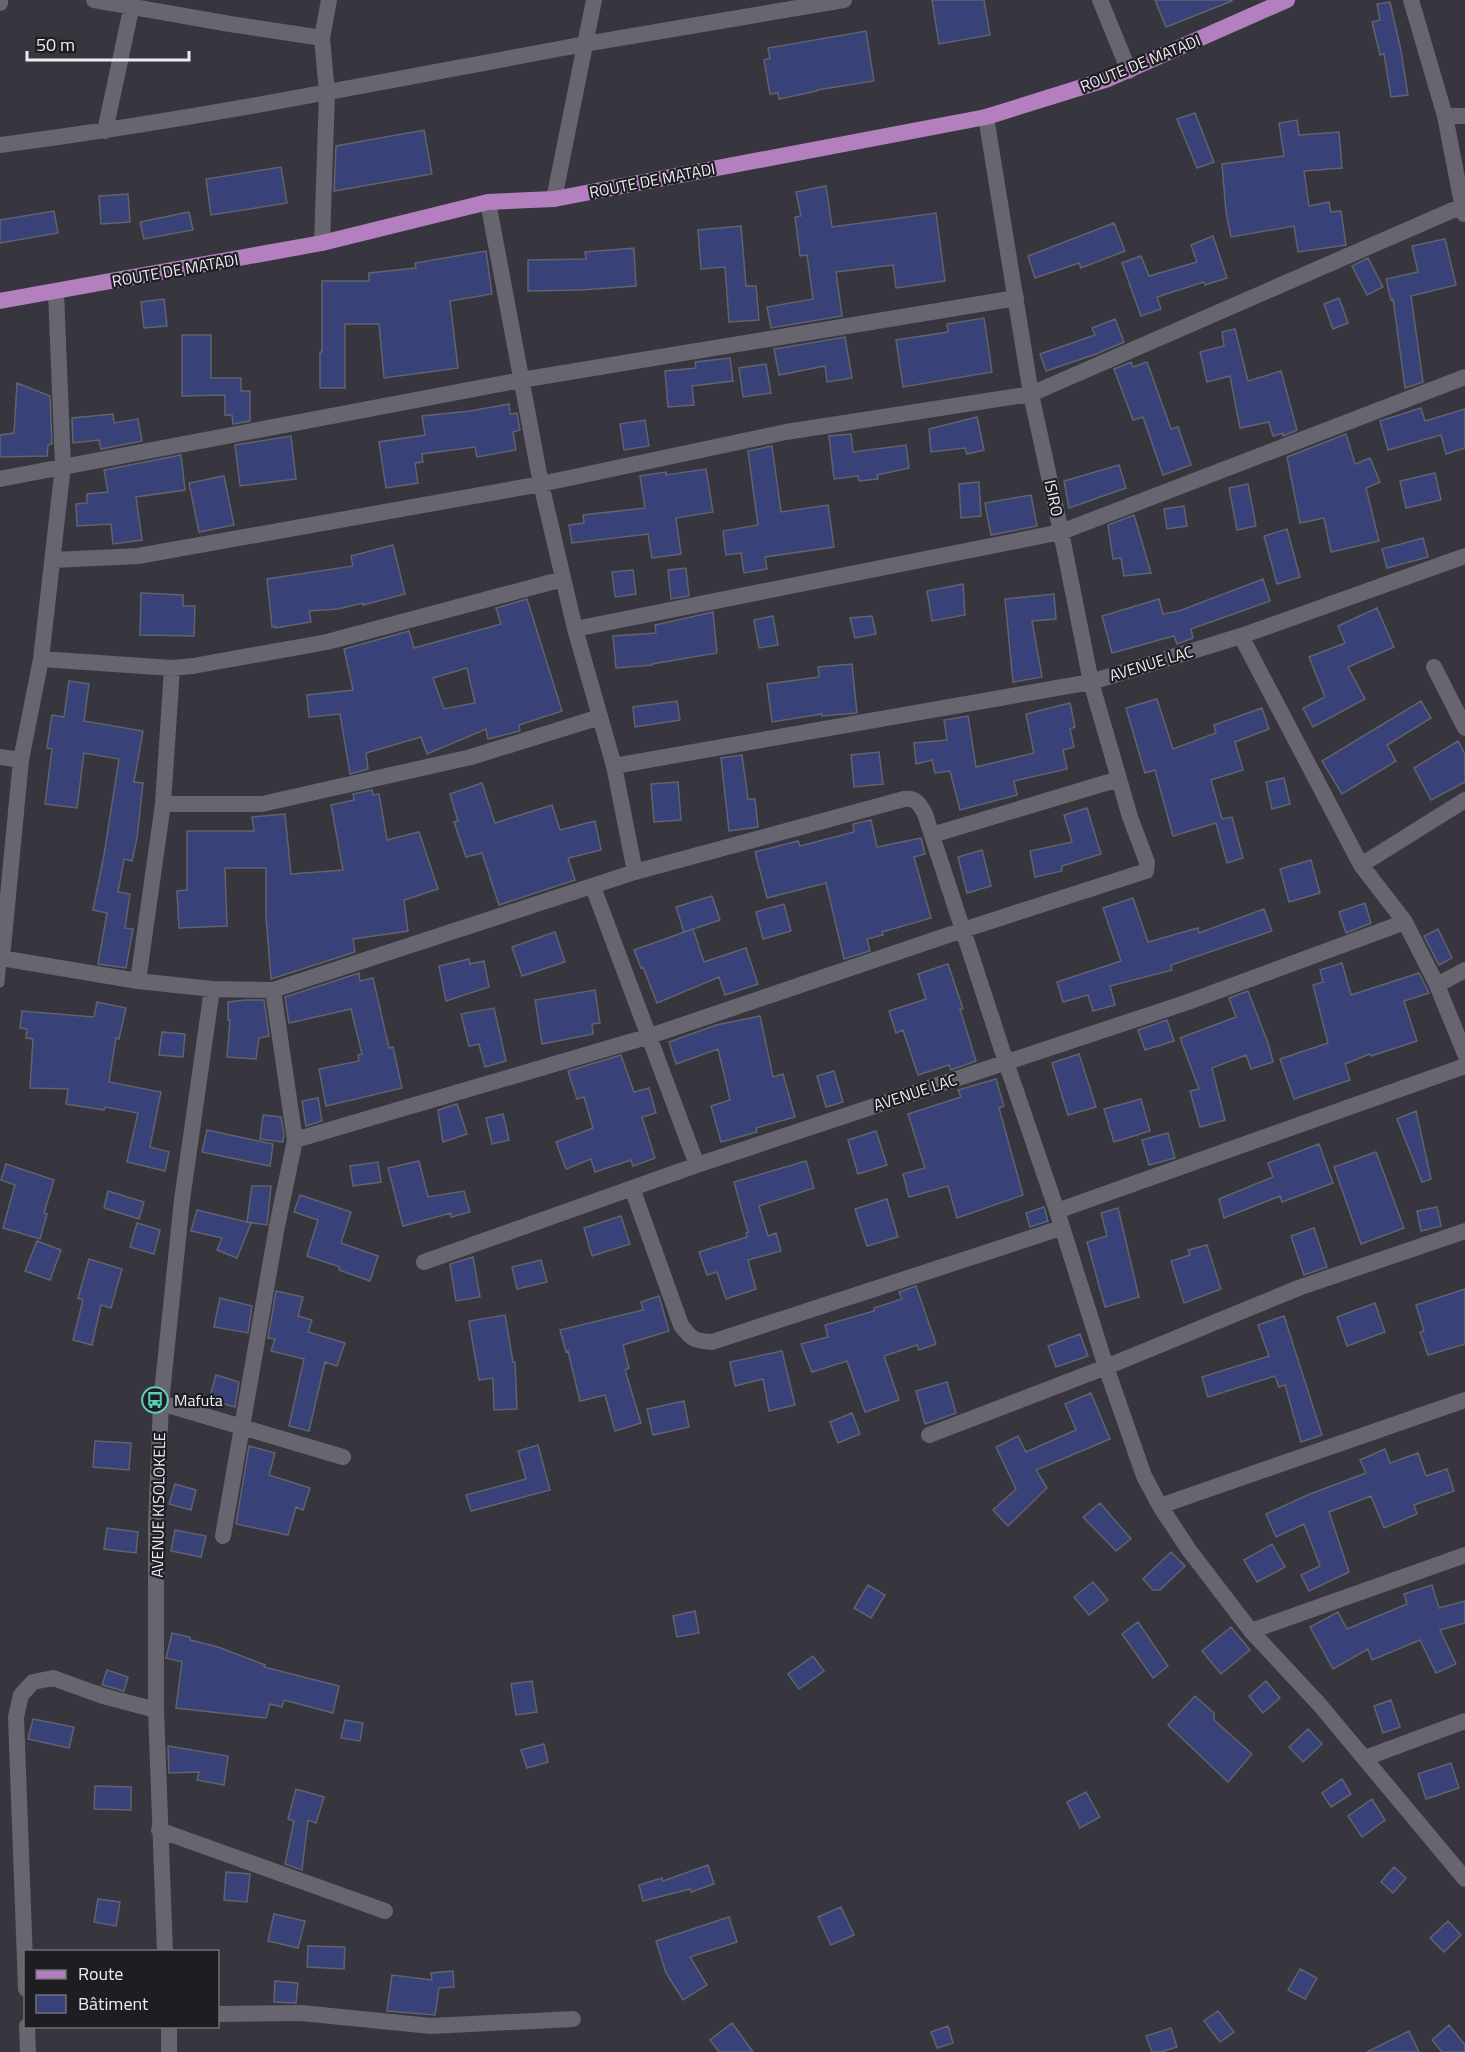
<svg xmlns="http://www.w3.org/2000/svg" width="1465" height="2052" viewBox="0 0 1465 2052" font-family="'Titillium Web',sans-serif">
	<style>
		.building { fill: #394278; stroke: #60636d; stroke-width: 1.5; fill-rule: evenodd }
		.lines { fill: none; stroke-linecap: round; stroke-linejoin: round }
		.service { stroke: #67656f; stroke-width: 9 }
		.minor { stroke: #67656f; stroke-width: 16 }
		.primary { stroke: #b37fbf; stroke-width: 16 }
		.labels { text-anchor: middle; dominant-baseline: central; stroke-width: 4.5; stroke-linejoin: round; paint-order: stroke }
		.street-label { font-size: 16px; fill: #eeecf2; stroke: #1e1d22 }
		.poi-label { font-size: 16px; fill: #eeecf2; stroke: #1e1d22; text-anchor: start }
	</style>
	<rect width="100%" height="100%" fill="#37353e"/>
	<!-- building -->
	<path class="building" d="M932 0H984L990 35 939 44Z
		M1155 0H1232V1L1166 27Z
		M1390 2 1401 51 1408 95 1391 97 1384 54 1380 55 1372 22 1380 20 1377 4Z
		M866 31 874 81 817 90V91L779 99 778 93 770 94 764 60 770 58 768 48Z
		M1195 113 1214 162 1197 168 1177 119Z
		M1297 120 1299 135 1339 132 1342 168 1304 171 1309 206 1329 202 1331 212 1341 211 1346 245 1298 252 1294 226 1231 237 1226 212 1222 164 1284 156 1279 123Z
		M424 130 432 174 334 191 336 146Z
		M281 167 287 203 211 215 206 179Z
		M826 186 832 227 936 213 945 281 896 288 893 265 836 272 842 316 771 328 767 307 813 299 807 255 800 256 795 217 801 216 796 192Z
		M128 194 130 222 101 224 99 196Z
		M54 211 58 233 0 243V220Z
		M189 212 193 230 144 239 140 222Z
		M1114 223 1125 251 1081 268 1079 263 1035 278 1028 256Z
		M741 226 746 286H756L759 320 729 322 725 267 701 269 698 230Z
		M1213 236 1227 278 1205 285 1204 282 1157 297 1161 309 1141 316 1122 263 1141 256 1149 276 1197 262 1191 245Z
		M1445 239 1456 285 1411 296 1423 382 1405 388 1393 299 1391 300 1386 279 1418 272 1412 246Z
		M634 248 636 286 581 290 528 291V260L586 259 585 252Z
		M486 251 492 294 450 301 458 368 384 378 379 324H345V388H320V352H322V281H369V273L416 268 415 263Z
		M1368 258 1383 287 1367 295 1352 266Z
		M1339 298 1348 323 1333 329 1324 304Z
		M164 299 167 326 144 328 141 302Z
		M984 318 992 372 903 387 896 340 948 332 947 324Z
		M1115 319 1124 342 1096 354 1046 371 1040 354 1095 335 1092 328Z
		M1235 329 1248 381 1281 371 1297 430 1283 436V433L1273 436 1269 422 1240 428 1230 376 1207 382 1200 352 1224 346 1222 332Z
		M182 335H211V378H241V391H250V421L233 424 232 415H225V395L182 396Z
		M845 337 852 378 827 382 825 366 779 375 774 349Z
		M730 358 733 381 692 386 694 405 668 407 665 371 696 368 695 362Z
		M1131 362 1133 367 1147 362 1171 429 1178 427 1191 465 1163 475 1143 417 1133 420 1114 369Z
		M766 364 771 393 743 397 739 368Z
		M17 383 50 396 52 444 48 445 47 456 0 457V435L14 433Z
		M509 404 510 414 517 413 520 430 513 432 516 450 477 457 475 447 422 454 423 462 415 463 418 483 386 488 379 442 425 435 422 416 470 411Z
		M1421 408 1425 421 1465 409V448L1446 454 1441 435 1388 450 1380 421Z
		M113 414 114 423 138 419 142 441 101 449 99 440 73 443 72 418Z
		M977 417 984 450 967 454 965 448 931 452 929 429Z
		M645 420 649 446 624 450 620 424Z
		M851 434 853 452 906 445 909 468 877 475 878 479 859 481 858 476 834 479 829 436Z
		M1346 434 1355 464 1370 458 1380 482 1366 488 1379 541 1331 552 1324 518 1300 523 1287 457Z
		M291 436 296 479 240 486 235 445Z
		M772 446 781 512 828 505 834 547 765 557 767 569 744 573 741 553 726 555 723 531 758 525 748 451Z
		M181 455 185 490 136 497 142 540 113 544 111 524 77 526 76 504 87 503V494L108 492 104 470Z
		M1119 465 1126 488 1069 508 1064 481Z
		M706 469 713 512 676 518 681 554 652 558 648 534 572 543 569 525 584 523 583 515 645 508 640 476 666 472V475Z
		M1435 473 1441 500 1406 508 1400 481Z
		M224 476 234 525 199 532 189 483Z
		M979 482 981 516 961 518 959 484Z
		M1248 484 1256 526 1237 530 1229 488Z
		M1031 495 1037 526 991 535 985 503Z
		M1184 506 1187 526 1167 529 1164 509Z
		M1134 515 1151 573 1124 576 1121 558 1113 559 1108 525Z
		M1287 529 1300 577 1277 584 1264 536Z
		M1423 538 1428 557 1387 568 1382 549Z
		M393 545 405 594 363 605V603L338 609 309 611 311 622 275 628V626L272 627 267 579 353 566 351 556Z
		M686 568 689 596 671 599 668 570Z
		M633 570 636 594 615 597 612 572Z
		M1263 579 1270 601 1191 629 1193 638 1177 644 1174 636 1112 653 1102 616 1159 599 1163 614 1179 611Z
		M963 584 965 615 932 621 927 591Z
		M141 593 183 595V606H195L194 636 140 635Z
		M1054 594 1056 619 1032 621 1042 677 1013 682 1005 599Z
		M527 599 562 711 519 725 520 731 488 739 486 729 427 754 421 737 366 753 368 769 350 774 340 714 309 717 307 695 353 690 344 649 409 631 414 648 501 624 496 608ZM467 668 475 703 444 709 433 678Z
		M1377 608 1394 647 1348 667 1365 699 1313 727 1303 708 1325 697 1309 657 1345 643 1338 626Z
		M713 612 717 653 652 664V665L616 668 613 636 656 633 655 625Z
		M773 616 778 645 759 648 754 620Z
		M872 616 876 634 855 638 850 618Z
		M852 664 857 713 822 716V714L772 722 767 684 819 677 818 667Z
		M69 681 89 684 84 721 143 731 134 782 143 783 137 838 132 861 124 859 118 892 130 894 125 928 133 929 126 968 98 964 107 913 93 910 104 855 119 759 84 753 77 808 45 804 52 749 47 748 52 715 64 717Z
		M1157 699 1173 749 1216 733 1214 725 1262 708 1269 729 1235 742 1243 770 1211 780 1222 819 1232 817 1243 858 1227 863 1216 823 1173 836 1155 770 1145 773 1126 708Z
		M677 701 680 720 635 727 633 707Z
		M1421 701 1431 718 1387 745 1396 761 1342 794 1322 761Z
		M1070 703 1075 727 1070 729 1074 747 1063 750 1067 769 1014 781 1017 795 960 810 950 771 935 773 932 760 916 764 914 743 947 740 944 720 968 716 976 767 1034 753 1026 714Z
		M1458 741 1465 754V782L1431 800 1414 768Z
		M879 752 883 784 854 787 851 755Z
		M742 755 748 799H755L758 827 729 831 721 758Z
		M1284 778 1290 804 1272 809 1266 782Z
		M678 782 681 820 654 822 651 784Z
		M482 783 495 823 552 805 560 830 595 821 601 850 568 858 575 880 499 905 482 853 466 857 454 822 458 821 450 794Z
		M372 790 373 795 379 794 387 840 419 832 438 889 404 900 408 931 353 939 355 952 271 979 266 916V868H225L227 926 179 928 177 891 187 890V831H254L252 817 285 814 291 874 343 870 331 805 354 800 353 794Z
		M1087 808 1101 854 1062 866V871L1035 877 1030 851 1072 842 1064 815Z
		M871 820 877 847 921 838 925 854 914 857 931 918 882 932 883 935 867 939 870 951 844 959 826 883 767 898 755 852 798 841 800 846 854 832 853 824Z
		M982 850 991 886 967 893 958 857Z
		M1311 860 1320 893 1289 902 1280 869Z
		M712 896 720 920 684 932 676 907Z
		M1133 898 1148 942 1198 928 1199 933 1264 909 1272 931 1171 965 1172 970 1110 986 1115 1005 1093 1011 1088 995 1063 1002 1057 982 1121 961 1103 908Z
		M1365 903 1371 923 1346 933 1339 912Z
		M784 904 791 931 763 939 756 912Z
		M693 929 704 962 746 948 758 984 725 995 719 977 657 1003 643 967 641 968 634 950Z
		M1438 929 1452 958 1439 965 1424 936Z
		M555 932 565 962 522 976 512 947Z
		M469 959 470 964 484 961 489 987 446 1001 439 966Z
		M1342 963 1351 995 1419 973 1429 993 1404 1001 1417 1041 1371 1056 1370 1054 1345 1064 1350 1080 1294 1099 1280 1059 1328 1043 1313 985 1323 982 1320 970Z
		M948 964 963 1009H960L976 1061 951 1070 949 1065 918 1075 903 1030 896 1033 889 1011 926 999 918 974Z
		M359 973 360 981 373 978 389 1048 393 1047 402 1088 326 1106 319 1069 359 1061 358 1055 362 1054 351 1009 289 1023 285 997Z
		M595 990 600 1023 592 1024 593 1034 542 1044 535 1000Z
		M1248 991 1268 1043 1273 1062 1251 1069 1246 1055 1212 1068 1225 1120 1200 1127 1190 1091 1199 1089 1180 1038 1236 1017 1229 998Z
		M245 1000H264L269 1036 259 1038 256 1059 227 1057 230 1020H228V1002Z
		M97 1002 126 1008 119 1039 116 1038 109 1082 161 1092 150 1147 169 1152 165 1171 127 1162 138 1113 105 1107 104 1110 66 1104 68 1089 30 1088 33 1039 26 1038 27 1029 20 1028 22 1011 94 1017Z
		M494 1008 506 1061 485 1067 479 1044 469 1046 461 1014Z
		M760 1016 773 1077 783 1074 795 1117 756 1128 757 1132 721 1142 711 1106 730 1100 718 1049 676 1064 669 1042 716 1025Z
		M1167 1020 1174 1041 1145 1050 1138 1030Z
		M162 1032 185 1034 183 1057 159 1055Z
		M1079 1054 1096 1107 1068 1115 1052 1063Z
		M621 1055 634 1092 649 1088 656 1113 642 1117 655 1158 633 1166 631 1160 595 1172 591 1159 566 1169 556 1142 593 1128 584 1097 577 1099 568 1071Z
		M834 1071 843 1102 826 1107 817 1076Z
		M996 1079 1004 1106 999 1108 1023 1195 957 1218 948 1186 909 1197 903 1174 925 1168 908 1114 961 1097 958 1090Z
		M318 1098 322 1121 306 1126 302 1101Z
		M1141 1099 1150 1131 1114 1142 1104 1109Z
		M457 1104 467 1134 443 1142 438 1110Z
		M1416 1111 1431 1179 1422 1182 1397 1119Z
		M503 1114 509 1140 492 1144 486 1118Z
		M263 1115 281 1117 284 1134 283 1142 260 1139Z
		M207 1130 273 1144 270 1166 202 1152Z
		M876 1131 887 1165 858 1174 848 1140Z
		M1168 1133 1175 1158 1149 1165 1142 1140Z
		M1319 1144 1333 1183 1282 1202 1280 1196 1224 1218 1219 1199 1273 1177 1268 1163Z
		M1376 1152 1404 1228 1361 1244 1334 1167Z
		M419 1161 428 1197 464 1191 470 1212 451 1217V1213L403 1226 388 1168Z
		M806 1161 814 1188 759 1206 768 1236 776 1233 781 1251 748 1260 756 1289 726 1299 717 1272 707 1275 699 1252 747 1237 746 1233 748 1232 734 1182Z
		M378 1162 381 1182 353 1186 350 1166Z
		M6 1164 54 1180 44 1213 47 1214 40 1239 3 1228 15 1185 1 1180Z
		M252 1186H271L267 1225 247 1222Z
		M108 1191 144 1202 139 1219 104 1208Z
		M300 1195 351 1212 341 1243 378 1256 370 1281 339 1270 340 1267 307 1256 318 1220 294 1212Z
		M887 1199 898 1237 867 1246 855 1209Z
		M1044 1207 1048 1221 1030 1227 1026 1213Z
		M1437 1207 1441 1226 1421 1231 1417 1211Z
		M1118 1208 1139 1297 1105 1307 1087 1242 1107 1236 1101 1213Z
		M197 1210 251 1223 237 1258 217 1250 222 1238 191 1231Z
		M621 1216 630 1244 592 1256 584 1228Z
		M137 1223 160 1230 154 1254 130 1247Z
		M1314 1228 1327 1267 1304 1275 1291 1236Z
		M37 1241 61 1250 50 1280 25 1271Z
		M1207 1245 1221 1289 1184 1303 1171 1261 1190 1255 1188 1250Z
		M473 1257 480 1297 456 1301 450 1264Z
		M89 1259 122 1269 111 1308 101 1305 92 1345 73 1340 83 1300 78 1298Z
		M541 1260 547 1282 517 1289 512 1267Z
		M916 1286 936 1344 919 1350 917 1345 884 1356 899 1400 865 1412 847 1361 812 1372 801 1344 828 1337 825 1325 874 1311V1308L902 1299 899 1292Z
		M1465 1289V1344L1428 1355 1420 1332 1424 1331 1416 1305Z
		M276 1291 303 1297 298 1316 312 1320 308 1332 345 1343 337 1366 325 1362 309 1431 289 1426 304 1359 271 1351 275 1339 268 1338Z
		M659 1296 669 1331 623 1345 629 1368 625 1370 641 1423 615 1431 605 1395 580 1401 568 1351 566 1352 560 1330 643 1310 641 1302Z
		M220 1298 252 1306 248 1333 214 1327Z
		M1375 1303 1385 1332 1347 1346 1337 1317Z
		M505 1315 513 1362H515L517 1409 494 1410 493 1378 479 1380 469 1321Z
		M1284 1316 1322 1435 1301 1442 1285 1385 1279 1387 1275 1376 1208 1397 1202 1377 1269 1356 1258 1325Z
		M1080 1334 1088 1356 1056 1367 1048 1346Z
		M782 1351 795 1405 769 1411 763 1379 735 1386 730 1362Z
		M216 1375 239 1382 235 1407 209 1400Z
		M947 1382 956 1413 925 1424 916 1391Z
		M1091 1393 1110 1439 1036 1470 1047 1488 1008 1526 993 1510 1016 1489 996 1447 1018 1436 1026 1452 1076 1430 1065 1404Z
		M684 1401 689 1427 653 1435 647 1409Z
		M852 1413 860 1434 838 1443 830 1422Z
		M95 1441 131 1443 129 1470 93 1467Z
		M538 1445 550 1490 471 1511 466 1495 526 1479 518 1451Z
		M249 1446 275 1453 269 1475 310 1488 303 1510 296 1507 288 1535 236 1524Z
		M1385 1449 1390 1463 1418 1453 1426 1476 1447 1469 1454 1491 1414 1505 1417 1514 1384 1528 1371 1496 1329 1512 1349 1572 1309 1591 1301 1575 1320 1566 1304 1524 1276 1537 1266 1514 1310 1494 1366 1473 1360 1460Z
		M175 1484 196 1490 191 1510 169 1504Z
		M1100 1503 1131 1539 1116 1551 1083 1517Z
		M107 1528 138 1532 136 1553 104 1549Z
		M175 1530 206 1536 201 1557 171 1551Z
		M1272 1544 1285 1567 1257 1582 1244 1560Z
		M1171 1552 1185 1566 1160 1590H1153L1143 1579Z
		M1093 1582 1108 1600 1089 1615 1074 1597Z
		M868 1585 885 1595 871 1618 854 1608Z
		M1432 1585 1439 1608 1465 1601V1623L1440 1630 1456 1664 1436 1673 1420 1640 1372 1660 1368 1649 1333 1669 1310 1627 1338 1612 1347 1629 1407 1604 1404 1594Z
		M695 1611 699 1633 677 1637 673 1616Z
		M1138 1622 1168 1666 1153 1678 1122 1634Z
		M1231 1627 1250 1650 1221 1674 1202 1651Z
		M172 1633 190 1637V1640L218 1647 265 1665 264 1667 339 1686 333 1713 284 1700 282 1707 270 1704 266 1718 176 1708 182 1662 166 1658Z
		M813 1656 824 1671 799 1689 788 1674Z
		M107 1670 128 1677 124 1691 102 1685Z
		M532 1681 537 1712 516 1715 511 1684Z
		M1266 1681 1280 1698 1263 1713 1249 1696Z
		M1195 1696 1214 1713V1720L1252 1754 1228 1782 1168 1725Z
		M1391 1700 1400 1727 1383 1733 1374 1706Z
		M33 1719 74 1727 69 1748 28 1739Z
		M345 1720 363 1723 360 1741 341 1738Z
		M1308 1729 1322 1744 1303 1762 1289 1747Z
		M544 1744 548 1762 527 1768 521 1750Z
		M168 1746 228 1756 224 1785 197 1780 199 1772 169 1773Z
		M1451 1763 1459 1788 1426 1799 1418 1774Z
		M1342 1779 1351 1794 1331 1807 1322 1793Z
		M95 1786 131 1787V1810L94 1809Z
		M296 1789 324 1797 316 1823 308 1820 302 1870 285 1864 294 1821 288 1819Z
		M1086 1792 1100 1817 1080 1828 1067 1802Z
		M1372 1799 1385 1820 1362 1837 1348 1816Z
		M708 1865 714 1884 691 1892 690 1889 643 1901 639 1885 662 1878 663 1881Z
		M1394 1867 1406 1878 1393 1893 1381 1882Z
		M226 1872 250 1874 247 1902 224 1900Z
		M98 1899 120 1902 116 1926 94 1922Z
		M841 1907 854 1935 831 1945 818 1917Z
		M274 1914 305 1921 298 1948 268 1941Z
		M729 1917 737 1942 690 1957 707 1985 683 2000 666 1973 656 1941Z
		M1448 1921 1461 1935 1444 1952 1430 1938Z
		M308 1946 345 1947 344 1969 307 1967Z
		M1300 1969 1317 1978 1305 1999 1288 1990Z
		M453 1971 454 1987 439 1988 435 2015 387 2011 392 1975 432 1980 431 1973Z
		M275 1981 298 1983 296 2003 274 2002Z
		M1218 2011 1234 2032 1220 2042 1204 2021Z
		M732 2023 753 2052H719L710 2040Z
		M1449 2025 1465 2045V2052H1442L1432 2040Z
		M948 2026 953 2043 937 2048 931 2032Z
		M1171 2028 1177 2047 1161 2052H1152L1146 2036Z
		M1409 2031 1419 2052H1367Z"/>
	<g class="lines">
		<!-- service -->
		<path class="service" d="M0 983 2 958"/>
		<!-- minor -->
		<path class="minor" d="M94 0 230 24 322 38
			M1100 0 1129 71
			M1411 0 1445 116 1464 214
			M0 3V0
			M1445 116H1465
			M105 131 133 0
			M0 145C196 120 390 80 585 44 671 29 758 15 844 0
			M554 199 594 0
			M488 202 541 484 575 629 614 766 635 872
			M322 243 327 93 322 38 329 0
			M0 479 521 380 1016 298
			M53 560 138 556 541 484 786 432 1031 394 1462 206
			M575 629 1061 532 1465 377
			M1241 636 1361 865 1405 922 1437 985 1465 1054
			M41 659 172 668 193 666 327 642 563 579
			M1434 667 1465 728
			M0 757 21 760
			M614 766 1091 682 1241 636 1465 556
			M163 804H262L471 757 600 717
			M932 835 1119 779
			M1361 865 1465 800
			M593 887 697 1165
			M0 958 138 981 212 989 273 990 635 872 904 799C916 797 920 805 925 814L1006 1062 1057 1211 1106 1367 1144 1476 1160 1506 1189 1550 1251 1631 1319 1704 1465 1879
			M2 958 21 760 41 659 63 466 56 292
			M138 981 163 804 172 668
			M1437 985 1465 970
			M295 1140 650 1036 963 930 1146 871 1147 862 1130 817 1091 682 1061 532 1031 394 986 117
			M632 1188 681 1325C691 1339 694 1341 712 1342L1061 1228
			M1057 1211 1465 1066
			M424 1262 697 1165 1188 1002 1405 922
			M161 1403 343 1457
			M929 1435 1106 1367 1301 1287 1465 1231
			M1160 1506 1465 1400
			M223 1536 277 1226 295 1140 273 990
			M1251 1631 1465 1555
			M1365 1758 1465 1721
			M159 1830 385 1911
			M165 1952 156 1710V1524L161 1403 182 1200 212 989
			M26 1989 16 1717 21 1695 33 1682 53 1678 103 1696 156 1710
			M218 2014 301 2013 431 2026 573 2019
			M27 2026 28 2052
			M169 2026V2052"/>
		<!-- primary -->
		<path class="primary" d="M0 301 322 243 488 202 554 199 986 117 1108 79 1287 0"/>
	</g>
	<!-- icons -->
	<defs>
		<g id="bus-ring" transform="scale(1.35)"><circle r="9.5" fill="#1e1d22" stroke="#5dceb9" stroke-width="1.5"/><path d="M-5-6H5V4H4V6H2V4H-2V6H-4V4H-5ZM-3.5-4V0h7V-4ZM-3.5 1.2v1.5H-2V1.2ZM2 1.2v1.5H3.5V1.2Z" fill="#5dceb9"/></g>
	</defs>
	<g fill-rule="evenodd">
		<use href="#bus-ring" x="155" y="1400"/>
	</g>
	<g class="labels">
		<!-- street labels -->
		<g class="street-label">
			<text transform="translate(1140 63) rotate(-22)">ROUTE DE MATADI</text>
			<text transform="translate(652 180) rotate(-11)">ROUTE DE MATADI</text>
			<text transform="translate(175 270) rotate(-10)">ROUTE DE MATADI</text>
			<text transform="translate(1054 498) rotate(78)">ISIRO</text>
			<text transform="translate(1151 663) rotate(-17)">AVENUE LAC</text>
			<text transform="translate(915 1092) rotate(-18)">AVENUE LAC</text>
			<text transform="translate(158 1505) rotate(-89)">AVENUE KISOLOKELE</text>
		</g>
		<!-- poi labels -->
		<g class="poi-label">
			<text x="174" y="1400">Mafuta</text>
		</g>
	</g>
	<!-- legend -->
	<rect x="24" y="1950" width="195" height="78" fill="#1e1d22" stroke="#717075" stroke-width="1.5"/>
	<rect x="36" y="1970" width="30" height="9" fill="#b37fbf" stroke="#717075" stroke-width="1.5"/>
	<text x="78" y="1980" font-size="18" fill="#eeecf2">Route</text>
	<rect x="36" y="1995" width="30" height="18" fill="#394278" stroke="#717075" stroke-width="1.5"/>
	<text x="78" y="2010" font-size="18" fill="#eeecf2">Bâtiment</text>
	<!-- scale -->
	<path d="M27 51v9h162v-9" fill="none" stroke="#eeecf2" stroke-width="3"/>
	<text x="36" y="51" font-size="18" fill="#eeecf2" stroke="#1e1d22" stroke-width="4.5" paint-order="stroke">50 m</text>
</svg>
